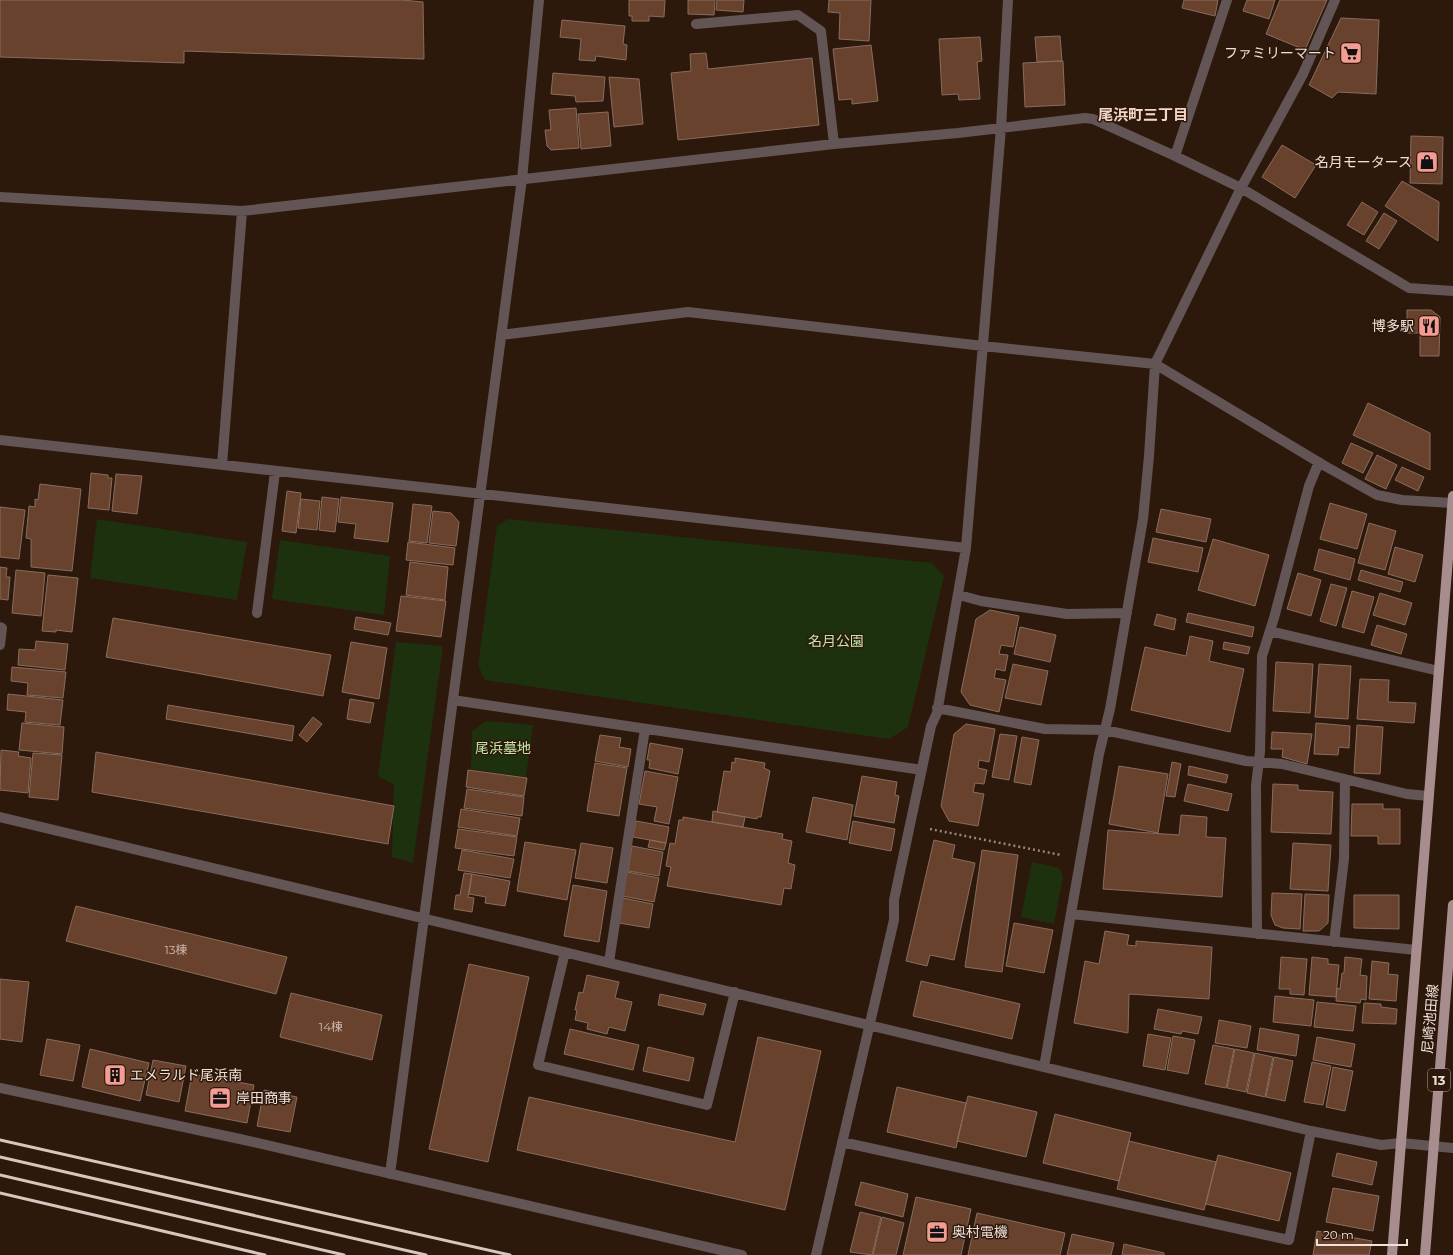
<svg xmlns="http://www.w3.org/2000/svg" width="1453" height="1255" viewBox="0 0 1453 1255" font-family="Montserrat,'Noto Sans JP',sans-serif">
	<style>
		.green { fill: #1e310e }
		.building { fill: #69422d; stroke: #876d5f }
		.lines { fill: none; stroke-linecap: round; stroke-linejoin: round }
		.path { stroke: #97867c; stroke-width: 2.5; stroke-dasharray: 2 3; stroke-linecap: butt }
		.minor { stroke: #635556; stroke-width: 10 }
		.major { stroke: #a88d8f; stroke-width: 10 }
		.rail { stroke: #d6c7be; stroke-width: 3 }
		.major-bridge { stroke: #a88d8f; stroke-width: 10 }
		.labels { text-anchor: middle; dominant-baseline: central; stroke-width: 3; stroke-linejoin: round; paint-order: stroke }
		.number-label { font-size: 12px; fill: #ceb8ad }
		.shield { fill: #2d180c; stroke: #b5a49b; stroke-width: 1 }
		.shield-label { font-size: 13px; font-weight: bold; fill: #efe0d8 }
		.poi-label { font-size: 14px; fill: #efe0d8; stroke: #2d180c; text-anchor: end }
		.park-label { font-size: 14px; fill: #c3e9aa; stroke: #2d180c }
		.street-label { font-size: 14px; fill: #efe0d8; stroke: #2d180c }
		.neighbourhood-label { font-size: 15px; font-weight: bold; fill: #f5d7c7; stroke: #2d180c }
	</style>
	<rect width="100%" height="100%" fill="#2d180c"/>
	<!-- green -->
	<path class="green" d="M97 519 247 542 237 600 90 578Z
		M508 519 932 563 944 576 908 727 889 739 485 680 478 665 497 526Z
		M280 540 390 556 384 615 272 599Z
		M396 642 443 646 413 863 392 857 394 785 378 776Z
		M486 721 533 725 526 777 471 769 472 731Z
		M1032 862 1059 868 1063 876 1054 924 1021 917Z"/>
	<!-- building -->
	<path class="building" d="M0 0H402L423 2 424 59 184 51V63L0 57Z
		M629 0H665L664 17 649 16V21H632V16H629Z
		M688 0H715L714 15 688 14Z
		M717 0H744L743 12 716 10Z
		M829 0H871L869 41 839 39 840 13 828 12Z
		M1184 0H1218L1215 16 1182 8Z
		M1247 0H1275L1269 19 1243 11Z
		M1280 0H1327L1305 50 1266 34Z
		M1341 18 1379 20 1376 94 1338 92 1332 98 1309 85Z
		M562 20 625 26 623 44 627 45 626 60 596 56 595 61 579 60 581 39 560 37Z
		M1060 36 1062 61 1037 62 1035 37Z
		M980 37 982 61 977 62 980 99 959 100 958 94 942 95 939 39Z
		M871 45 878 101 852 104V99L839 100 833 49Z
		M706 53 708 69 812 58 819 125 678 140 671 73 691 71 690 54Z
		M1063 61 1065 105 1025 107 1023 63Z
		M553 73 605 77 603 101 576 102 575 96 551 94Z
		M609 77 639 79 643 124 614 127Z
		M576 108 579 148 551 150 547 146 545 130H551L549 110Z
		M608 112 611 146 581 149 578 114Z
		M1411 136 1443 137 1442 184 1410 183Z
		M1282 145 1316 165 1295 198 1262 177Z
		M1402 181 1439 202 1438 241 1385 206Z
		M1362 202 1378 212 1364 235 1347 225Z
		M1384 213 1397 221 1379 249 1366 241Z
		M1407 310H1431L1440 317 1439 356H1420V333H1407Z
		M1368 403 1430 433V470L1353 435Z
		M1351 443 1373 453 1363 473 1342 463Z
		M1377 455 1397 465 1386 489 1365 479Z
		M1402 467 1424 477 1418 491 1395 480Z
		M91 473 108 475V478H112L109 510 88 508Z
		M116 474 142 476 137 514 112 511Z
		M40 484 81 489 72 571 31 567V539L26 538 29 506 35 507V499L38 500Z
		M287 491 301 493 296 533 282 531Z
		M322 497 339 499 335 532 319 530Z
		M341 497 393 503 388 542 354 538 356 524 338 522Z
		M301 499 320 501 317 530 298 528Z
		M1330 503 1367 514 1357 549 1320 539Z
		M413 504 432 506 427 543 409 541Z
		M0 507 25 510 19 559 0 557Z
		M1161 509 1211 519 1206 542 1156 532Z
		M433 511 451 513 459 522 456 546 429 543Z
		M1369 523 1396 531 1385 570 1358 563Z
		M1153 538 1203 548 1198 572 1148 562Z
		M1213 539 1269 555 1255 606 1198 590Z
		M408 542 455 548 453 565 406 560Z
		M1395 547 1423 555 1415 582 1388 574Z
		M1319 549 1355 559 1350 580 1314 570Z
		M410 562 448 567 445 600 406 595Z
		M0 567 7 568 6 577H10L8 600 0 599Z
		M16 570 45 573 41 616 12 613Z
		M1361 570 1403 582 1400 592 1358 580Z
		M1298 573 1321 580 1311 616 1287 609Z
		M48 575 78 578 72 632 56 630V632L42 631Z
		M1331 584 1347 588 1336 626 1320 621Z
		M1352 591 1374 597 1364 633 1342 627Z
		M1380 593 1412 603 1405 625 1373 615Z
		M401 596 446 601 441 637 396 631Z
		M990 610 1019 616 1013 647 1001 645 999 654 1008 655 1005 671 996 669 994 678 1006 680 999 712 970 705 961 692 976 619Z
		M1188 613 1254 627 1252 637 1186 622Z
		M1157 614 1176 619 1174 630 1154 625Z
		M356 617 391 623 388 635 354 629Z
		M113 618 331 655 323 696 106 657Z
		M1377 625 1407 634 1401 654 1371 645Z
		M1020 627 1056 635 1050 662 1014 654Z
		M1190 636 1213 641 1209 661 1244 669 1230 732 1131 710 1145 647 1186 656Z
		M36 641 68 644 65 670 18 665 19 649 35 650Z
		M351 642 387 648 379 699 342 692Z
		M1224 642 1250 647 1248 654 1223 649Z
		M1276 662 1313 664 1310 713 1273 711Z
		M1013 664 1048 671 1041 705 1005 698Z
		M1319 664 1351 666 1348 719 1315 717Z
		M12 667 66 672 63 698 27 695 28 683 11 681Z
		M1360 679 1389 680 1388 702 1416 703 1414 723 1357 719Z
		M8 694 63 700 60 725 25 722 26 712 7 710Z
		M350 699 374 703 370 723 347 719Z
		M168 705 294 726 292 741 166 719Z
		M313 717 322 724 307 742 299 735Z
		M22 723 64 727 62 754 19 750Z
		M1316 723 1350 726 1349 748 1339 747 1338 755 1314 754Z
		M966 724 995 729 989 762 979 760 978 768 987 770 984 784 975 783 973 792 984 794 978 826 949 821 941 806 954 734Z
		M1357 725 1383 727 1380 774 1354 773Z
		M1272 732 1312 734 1307 764 1282 757 1283 749H1271Z
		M1000 734 1017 736 1009 780 992 777Z
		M600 735 621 738 619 747 631 749 628 767 595 761Z
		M1022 737 1039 740 1031 785 1014 782Z
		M650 743 683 749 678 774 649 768 650 760H647Z
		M1 750 19 752 18 756 31 758 28 793 0 790Z
		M96 752 394 806 388 844 92 792Z
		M33 753 62 755 58 800 29 797Z
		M735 758 765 763 764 768 770 771 761 817H757V819L717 812 724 771 731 772 732 762 735 763Z
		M1172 762 1181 764 1175 797 1166 796Z
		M595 763 627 768 619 816 587 811Z
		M1119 766 1168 774 1158 833 1109 824Z
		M1189 766 1228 775 1226 783 1188 775Z
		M468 770 527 778 524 796 466 787Z
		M645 771 678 777 669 824 654 821 657 807 639 804Z
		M862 776 897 782 895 795 899 796 894 823 854 816Z
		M1188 784 1232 794 1228 811 1184 801Z
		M1273 784 1298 785V790L1333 792 1331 834 1271 832Z
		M467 789 524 797 522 816 464 808Z
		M813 797 853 805 847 840 806 832Z
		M1352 804H1383V809H1400V844H1378V836H1351Z
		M461 809 520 818 517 836 458 827Z
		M713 811 745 817 743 827 712 822Z
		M1181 815 1207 817 1206 837 1226 838 1222 897 1103 889 1108 830 1179 835Z
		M683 817 783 834 782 839 792 841 788 863 795 865 791 889 784 888 781 905 667 886 671 867 666 866 670 843 675 844 679 820H683Z
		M636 821 669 827 666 843 633 837Z
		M853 821 895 829 891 851 849 843Z
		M458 829 517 837 514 856 455 848Z
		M650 840 666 843 664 850 648 847Z
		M934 840 955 845 952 858 975 863 954 960 930 955 927 966 906 961Z
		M525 842 576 850 567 900 517 891Z
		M581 843 613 848 607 883 575 878Z
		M1293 843 1331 845 1328 891 1290 889Z
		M632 846 663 852 659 876 628 871Z
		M462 850 514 859 510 878 458 870Z
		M982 850 1018 855 1002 972 965 967Z
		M627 872 659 878 654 902 622 896Z
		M464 873 472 874 468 897 474 898 472 912 454 909 456 895H460Z
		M472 874 510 881 505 906 485 903 486 897 469 894Z
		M573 885 607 891 599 942 564 936Z
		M1272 893 1302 894 1300 929 1283 928 1275 925 1271 915Z
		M1305 894 1329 895 1328 923 1319 931H1303Z
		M1354 895H1399V929L1354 928Z
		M623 898 653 904 649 928 619 923Z
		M76 906 287 957 276 994 66 941Z
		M1014 923 1053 930 1044 973 1006 966Z
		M1105 931 1129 935 1127 945 1136 946V941L1212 947 1209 999 1129 994 1128 1033 1074 1023 1085 961 1099 964Z
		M1281 957 1307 959 1304 995 1290 994V989H1279Z
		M1312 957 1328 959V964L1339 965 1336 997 1309 995Z
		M1345 957 1362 959 1360 975 1367 976 1366 1000 1361 999 1360 1003 1336 1001 1337 988 1340 989 1342 973H1344Z
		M1372 961 1389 963 1388 974 1398 975 1396 1001 1369 999Z
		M469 964 529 977 488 1162 429 1149Z
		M587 975 619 982 615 998 632 1002 625 1031 609 1027 607 1034 587 1029 588 1023 575 1020 577 1010H575L579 992 583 993Z
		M0 979 29 982 22 1042 0 1039Z
		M921 981 1020 1004 1012 1039 913 1016Z
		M291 993 382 1015 372 1060 280 1037Z
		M660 994 706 1004 703 1015 658 1005Z
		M1275 996 1314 1000 1311 1026 1273 1022Z
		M1317 1002 1356 1006 1353 1031 1314 1027Z
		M1364 1003 1381 1004V1007L1397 1009 1396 1024 1362 1023Z
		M1158 1009 1202 1017 1198 1034 1182 1031 1181 1034 1154 1029Z
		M1219 1020 1251 1026 1247 1048 1215 1043Z
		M1260 1028 1299 1035 1296 1056 1257 1050Z
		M570 1029 639 1045 633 1070 564 1054Z
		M1148 1034 1171 1038 1165 1070 1143 1066Z
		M1173 1036 1195 1040 1188 1074 1167 1070Z
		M758 1037 821 1051 785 1210 517 1150 529 1097 735 1142Z
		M1317 1037 1355 1044 1351 1067 1313 1060Z
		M47 1039 80 1045 73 1081 40 1075Z
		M1213 1045 1234 1049 1226 1088 1205 1084Z
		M648 1047 694 1058 689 1081 643 1071Z
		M90 1049 149 1063 140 1101 82 1087Z
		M1235 1049 1254 1053 1246 1092 1227 1088Z
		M1255 1053 1273 1057 1265 1097 1247 1093Z
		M1274 1057 1293 1061 1285 1101 1266 1097Z
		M153 1060 186 1066 179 1102 146 1095Z
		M1312 1062 1331 1066 1323 1105 1304 1102Z
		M1333 1067 1353 1071 1345 1111 1326 1107Z
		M192 1074 254 1085 247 1123 185 1111Z
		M897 1087 966 1103 956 1148 887 1132Z
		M264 1090 297 1097 290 1132 257 1126Z
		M968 1096 1037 1112 1026 1157 957 1141Z
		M1055 1114 1131 1133 1119 1181 1043 1163Z
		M1129 1141 1216 1162 1204 1210 1117 1189Z
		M1337 1153 1377 1162 1372 1185 1332 1176Z
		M1218 1155 1291 1173 1279 1221 1206 1204Z
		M861 1182 908 1194 903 1217 855 1205Z
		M1333 1188 1379 1196 1373 1231 1326 1222Z
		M916 1197 971 1209 961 1255H903Z
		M860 1212 881 1217 872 1255 850 1252Z
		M977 1213 1065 1233 1060 1255H968Z
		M882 1217 904 1223 896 1255H873Z
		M1317 1231 1372 1241 1369 1255H1313Z
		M1072 1234 1114 1243 1111 1255H1067Z
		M1124 1244 1164 1253V1255H1122Z"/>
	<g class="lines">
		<!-- path -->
		<path class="path" d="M930 829 1061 855"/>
		<!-- minor -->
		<path class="minor" d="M696 24 798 15 821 31 834 144
			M1175 156 1227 0
			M0 197 242 211 834 144 958 133 1085 118 1093 119 1175 156 1241 188 1409 288 1453 291
			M501 335 688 312 983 346 1155 364 1325 466 1377 495 1402 500 1452 503
			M0 440 966 548
			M222 465 242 211
			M959 595 981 601 1067 614 1127 613
			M257 613 275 472
			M0 627 2 628 0 645
			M1270 631 1439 671
			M453 700 922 770
			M937 708 1045 729 1105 730 1246 761 1282 764 1407 794 1429 796
			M0 817 1311 1131 1381 1145 1401 1143 1453 1148
			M1071 914 1416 950
			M1257 934 1256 785 1260 752 1262 656 1274 618 1309 486 1319 462
			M1334 942 1344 859 1345 779
			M565 952 538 1065 707 1105 735 992
			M609 962 645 729
			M1044 1067 1099 754 1110 709 1143 519 1149 456 1155 364 1241 188 1303 74 1335 0
			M0 1088 240 1139 742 1255
			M842 1142 1289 1240 1311 1131
			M390 1174 522 179 539 0
			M816 1255 894 920V900L931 726 937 713 966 548 1001 128 1008 0"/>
		<!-- major -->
		<path class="major" d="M1392 1255 1453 496"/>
		<!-- rail -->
		<path class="rail" d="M0 1140 510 1255
			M0 1157 426 1255
			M0 1175 344 1255
			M0 1193 265 1255"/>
		<!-- major-bridge -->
		<path class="major-bridge" d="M1425 1255 1453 905"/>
	</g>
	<!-- icons -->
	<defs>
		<g id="supermarket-square" transform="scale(1.15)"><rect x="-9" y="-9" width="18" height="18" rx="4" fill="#f59c92" stroke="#2d180c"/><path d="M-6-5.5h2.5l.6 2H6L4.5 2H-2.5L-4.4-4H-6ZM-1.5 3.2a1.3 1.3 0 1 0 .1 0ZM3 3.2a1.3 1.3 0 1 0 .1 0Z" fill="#111"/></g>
		<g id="shop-square" transform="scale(1.15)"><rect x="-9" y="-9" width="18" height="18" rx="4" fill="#f59c92" stroke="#2d180c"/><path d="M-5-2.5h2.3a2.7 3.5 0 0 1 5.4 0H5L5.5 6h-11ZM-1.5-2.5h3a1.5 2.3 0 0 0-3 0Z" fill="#111"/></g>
		<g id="restaurant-square" transform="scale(1.15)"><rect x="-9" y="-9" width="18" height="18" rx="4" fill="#f59c92" stroke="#2d180c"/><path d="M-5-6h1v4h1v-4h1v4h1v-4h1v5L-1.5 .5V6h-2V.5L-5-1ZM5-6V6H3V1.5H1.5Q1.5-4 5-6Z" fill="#111"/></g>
		<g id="building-square" transform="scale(1.15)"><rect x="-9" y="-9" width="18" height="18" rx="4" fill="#f59c92" stroke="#2d180c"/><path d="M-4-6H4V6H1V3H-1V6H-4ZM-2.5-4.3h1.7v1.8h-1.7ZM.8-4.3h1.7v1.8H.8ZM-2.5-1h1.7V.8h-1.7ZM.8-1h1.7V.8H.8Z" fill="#111"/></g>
		<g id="office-square" transform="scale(1.15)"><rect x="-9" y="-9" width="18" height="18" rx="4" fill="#f59c92" stroke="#2d180c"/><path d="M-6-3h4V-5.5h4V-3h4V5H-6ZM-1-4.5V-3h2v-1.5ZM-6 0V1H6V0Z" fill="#111"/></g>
	</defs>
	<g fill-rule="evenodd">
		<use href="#supermarket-square" x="1351" y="53"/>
		<use href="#shop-square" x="1427" y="162"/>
		<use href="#restaurant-square" x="1429" y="326"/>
		<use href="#building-square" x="115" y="1075"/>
		<use href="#office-square" x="220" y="1098"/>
		<use href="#office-square" x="937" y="1232"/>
	</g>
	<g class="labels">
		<!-- number labels -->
		<g class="number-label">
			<text x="176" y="949">13棟</text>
			<text x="331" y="1026">14棟</text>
		</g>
		<!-- shield labels -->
		<rect class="shield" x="1428" y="1069" width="22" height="22" rx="3"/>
		<g class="shield-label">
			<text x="1439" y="1080">13</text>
		</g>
		<!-- poi labels -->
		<g class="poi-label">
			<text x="1336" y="53">ファミリーマート</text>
			<text x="1412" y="162">名月モータース</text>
			<text x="1414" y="326">博多駅</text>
			<text x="130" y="1075" text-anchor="start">エメラルド尾浜南</text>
			<text x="236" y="1098" text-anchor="start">岸田商事</text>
			<text x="952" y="1232" text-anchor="start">奥村電機</text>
		</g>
		<!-- park labels -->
		<g class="park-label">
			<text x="836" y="641">名月公園</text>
			<text x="503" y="748">尾浜墓地</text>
		</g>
		<!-- street labels -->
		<g class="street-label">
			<text transform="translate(1430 1019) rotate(-85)">尼崎池田線</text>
		</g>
		<!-- neighbourhood labels -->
		<g class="neighbourhood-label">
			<text x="1143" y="114">尾浜町三丁目</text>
		</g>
	</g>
	<!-- scale -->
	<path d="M1317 1239v6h90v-6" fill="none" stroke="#efe0d8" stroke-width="2"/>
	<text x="1323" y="1239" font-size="12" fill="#efe0d8" stroke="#2d180c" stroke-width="3" paint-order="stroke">20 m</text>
</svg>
